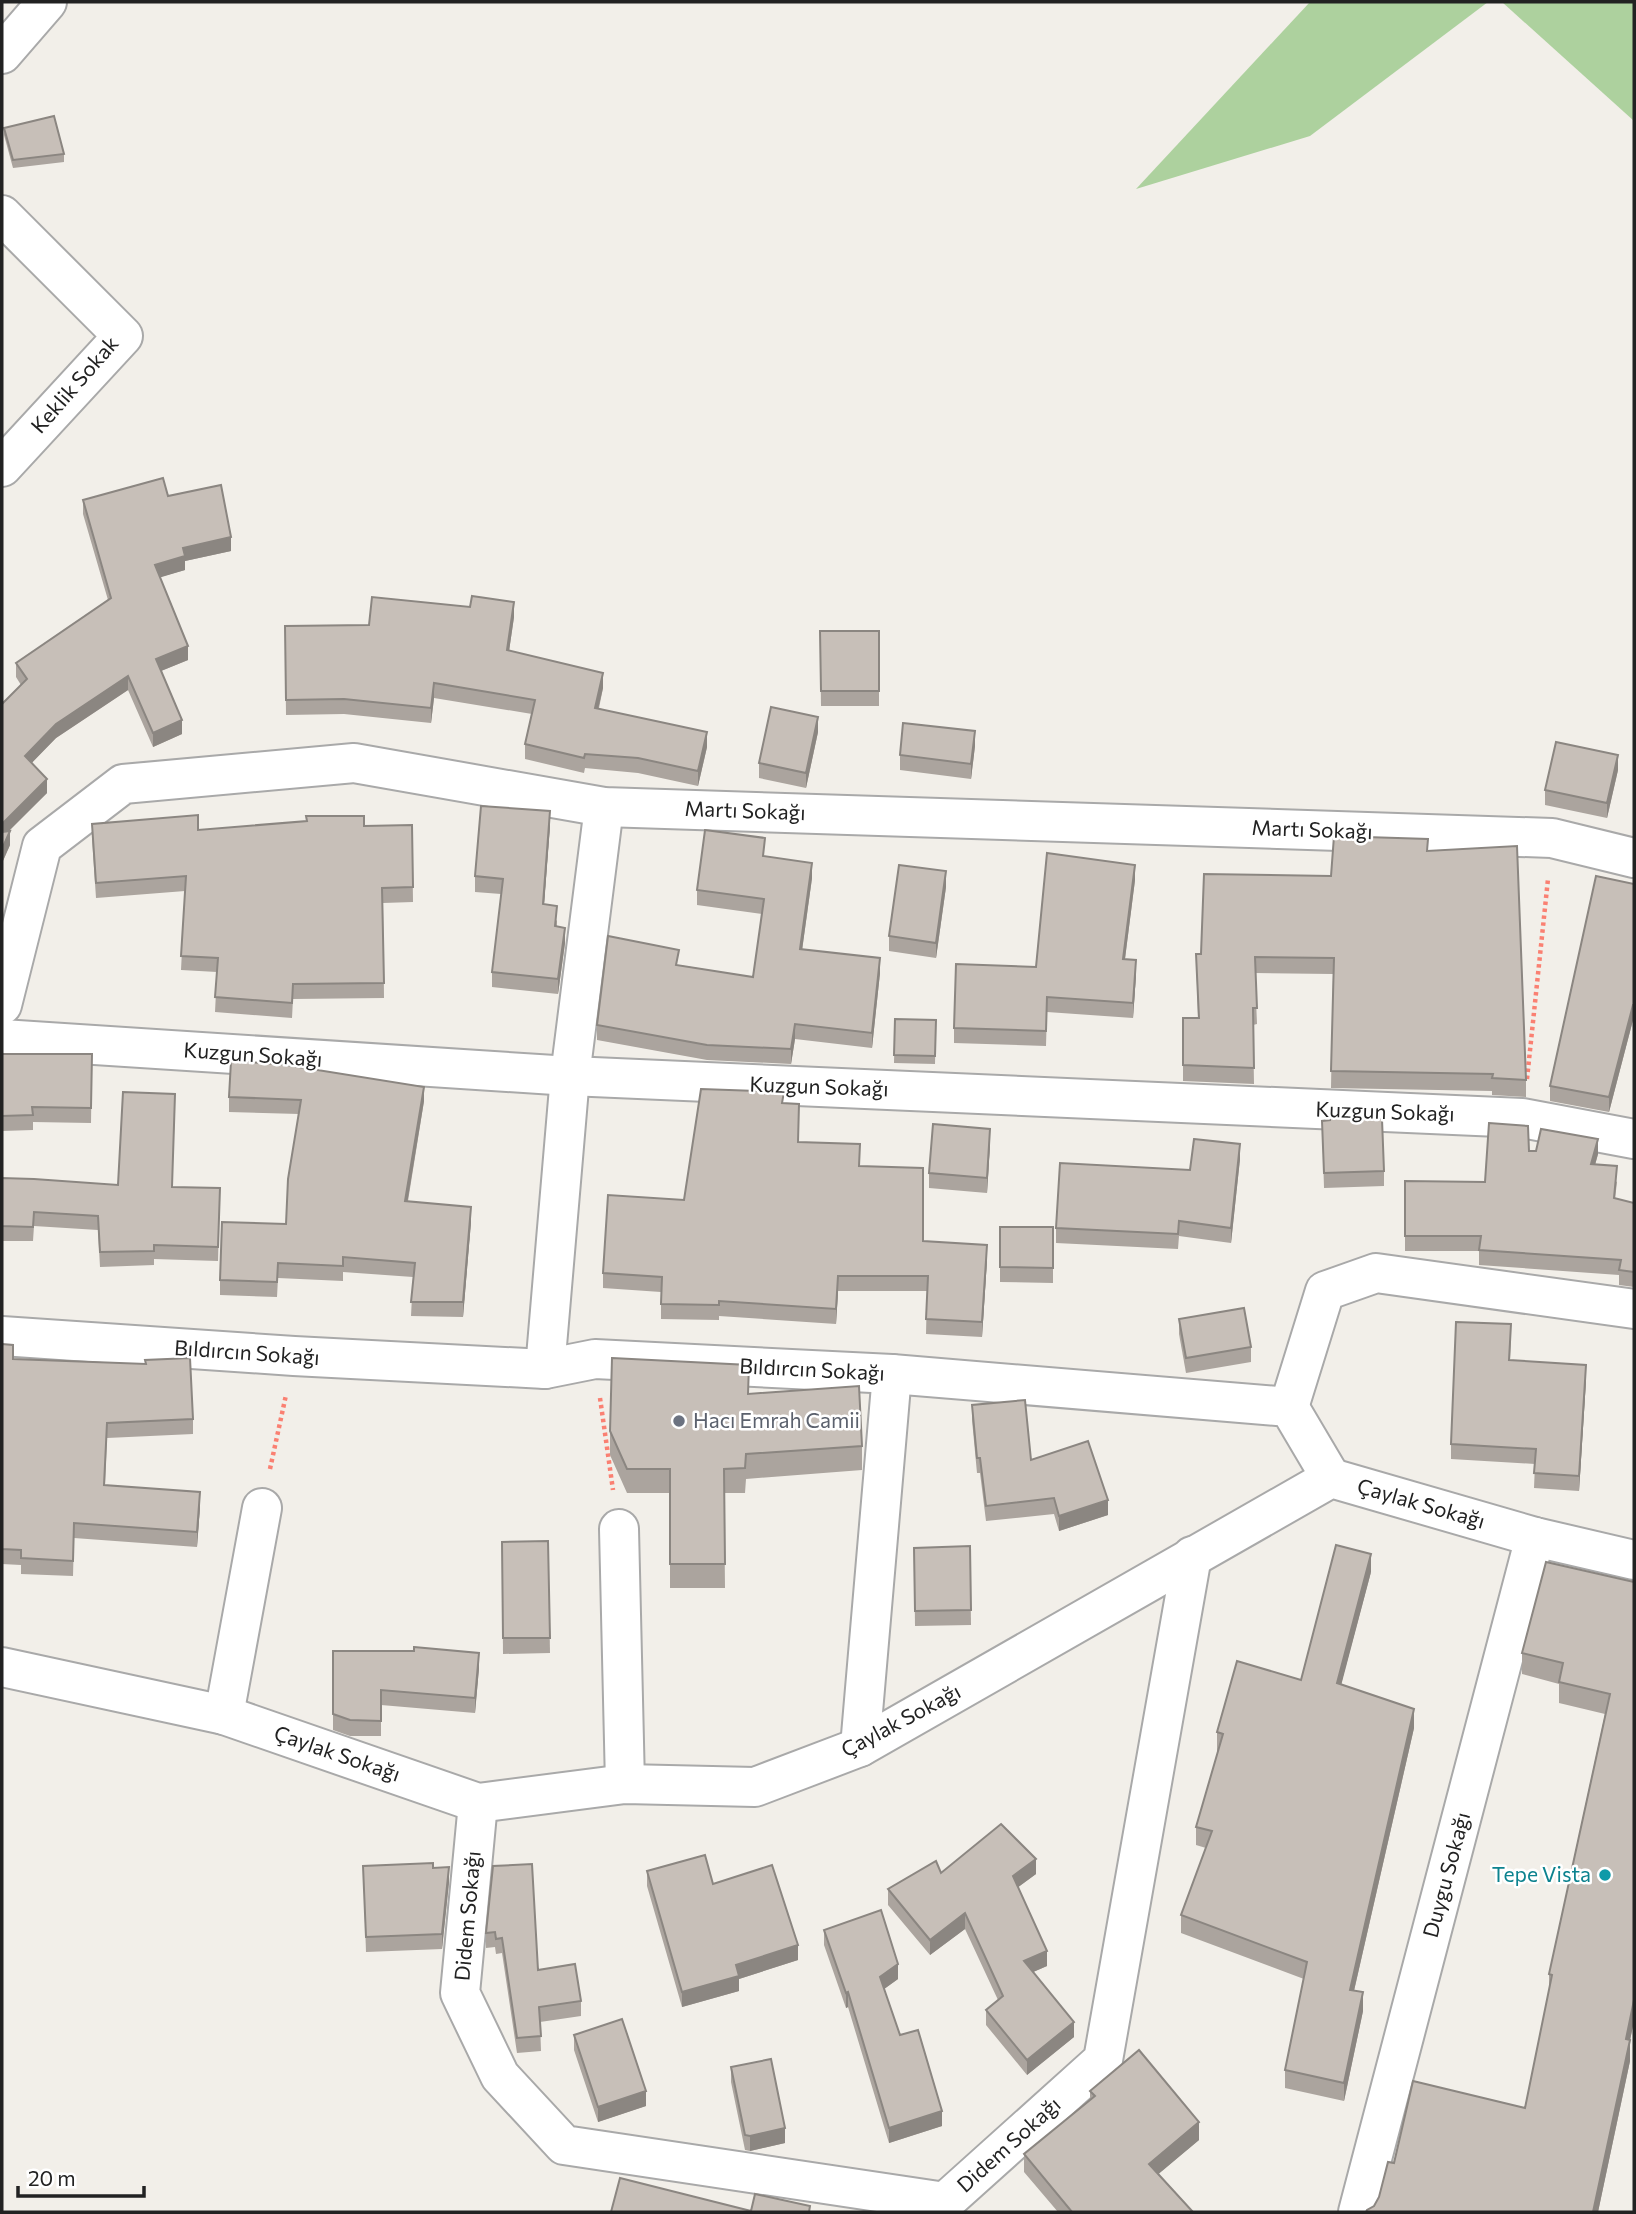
<svg xmlns="http://www.w3.org/2000/svg" width="1636" height="2214" viewBox="0 0 1636 2214" font-family="Commissioner,sans-serif">
<rect width="100%" height="100%" fill="#f2efe9"/>
<!-- forest -->
<g fill="#add19e">
<path d="M1310,2h178l-178,134 -174,53z"/>
<path d="M1502,2h132v119z"/>
</g>
<g fill="none" stroke-linecap="round" stroke-linejoin="round">
<defs>
<g id="minor">
<path d="M2,54l45,-52"/>
<path d="M2,215l121,121 -121,131"/>
<path d="M2,1005l40,-159 81,-62 231,-21 250,44 948,31 82,20"/>
<path d="M2,1039l568,37 952,42 112,21"/>
<path d="M2,1336l292,20 251,13 50,-10 297,15 397,33 42,71"/>
<path d="M545,1369l25,-293 34,-269"/>
<path d="M1289,1407l36,-116 51,-18 258,36"/>
<path d="M619,1529l6,255"/>
<path d="M2,1667l222,48 254,88 147,-19 130,3 105,-40 471,-269 204,59 99,23"/>
<path d="M224,1715l38,-207"/>
<path d="M860,1747l32,-373"/>
<path d="M478,1803l-18,190 40,83 64,69 381,57 158,-142 89,-504"/>
<path d="M1358,2212l177,-675"/>
</g>
</defs>
<!-- minor casing -->
<use href="#minor" stroke="#a9a9a9" stroke-width="42"/>
<!-- path -->
<g stroke="#fa8072" stroke-width="4.5" stroke-dasharray="3.5 3.5" stroke-linecap="butt">
<path d="M1527,1079l21,-200"/>
<path d="M600,1398l13,92"/>
<path d="M270,1469l16,-74"/>
</g>
<!-- minor -->
<use href="#minor" stroke="#fff" stroke-width="38"/>
</g>
<!-- wall -->
<g fill="#aba49e">
<path d="M4,128l60,26v8l-51,6 -9,-33z"/>
<path d="M168,496l63,55 -46,10v9l-25,7 28,83 -27,11 21,63 -29,13 -25,-57 -72,48 -25,25 16,30 -39,38 2,14 -8,18 19,-178 -5,-8v-14l92,-63 -25,-86v-14z"/>
<path d="M514,617l-5,34 94,37 -4,20 108,39 -9,39 -60,-13 -53,-5 -1,5 -59,-14v-15l7,-30 -98,-16 -3,25 -87,-9 -58,1 -1,-89 84,-1z"/>
<path d="M820,631h59v75h-58z"/>
<path d="M818,732l-12,56 -47,-10v-15z"/>
<path d="M975,746l-4,33 -71,-9v-15z"/>
<path d="M1618,770l-11,48 -62,-13v-15z"/>
<path d="M92,824l106,6 214,-5 1,77 -30,1 1,95 -91,1 -1,19 -77,-6 2,-40 -36,-2 4,-79 -89,7 -4,-60z"/>
<path d="M550,826l-6,78 13,17v5l8,17 -7,51 -66,-7v-15l9,-78 -26,-2v-16z"/>
<path d="M1428,851l98,229v17l-34,-2v-4l-161,-3 2,-114 -78,-1 2,51 -4,1 1,59 -71,-3v-63h15l-2,-64h5l130,-78z"/>
<path d="M765,856l47,22 -10,72 78,23 -8,75 -77,-9 -4,25 -84,-4 -110,-20v-15l82,-60 74,12 9,-63 -65,-9v-15z"/>
<path d="M1135,880l-10,79 11,16 -3,43 -86,-6 -1,34 -92,-3v-15l82,-61z"/>
<path d="M1634,884v136h-1l-24,92 -59,-11v-15z"/>
<path d="M946,887l-10,71 -47,-7v-15z"/>
<path d="M895,1019l41,1 -1,44 -41,-1z"/>
<path d="M2,1054h90l-1,69 -58,-1v8l-31,1z"/>
<path d="M229,1097l195,4 -16,100 63,21 -8,95 -52,-1 2,-39 -70,-5v9l-65,-3 -1,19 -57,-2v-15l66,-56 13,-110 -70,-2z"/>
<path d="M784,1103l14,39 62,24 63,75 64,19 -5,77 -56,-3 1,-43h-89l-2,33 -117,-8v4l-58,-1v-27l-58,-4v-15l81,-73z"/>
<path d="M175,1109l-3,78 48,1 -2,73 -64,-2v6l-54,2 -2,-37 -64,-4 -1,15h-31v-63l116,7z"/>
<path d="M1322,1121l62,50v15l-60,2z"/>
<path d="M990,1144l-3,49 -58,-5v-15z"/>
<path d="M1529,1151l69,3 -3,11 22,17 -2,17 19,4v84l-15,-2v-10l-140,-10v-14h-74v-70l80,1z"/>
<path d="M1240,1159l-9,84 -52,-7 -1,13 -122,-6v-15z"/>
<path d="M1000,1227h53v56l-53,-1z"/>
<path d="M1179,1319l72,28v15l-65,11 -7,-39z"/>
<path d="M1511,1339l-1,21 76,20 -7,111 -45,-3 1,-24 -84,-5v-15z"/>
<path d="M2,1344l11,15 180,60v15l-86,4 -2,47 95,22 -3,40 -123,-9 -1,38 -52,-2v-9l-19,-1z"/>
<path d="M749,1394l113,52v24l-116,9 -1,14h-21l1,95h-55v-95h-43l-17,-38v-24z"/>
<path d="M972,1405l59,55 77,55 -49,16 -5,-17 -68,7 -6,-48h-3l-5,-53z"/>
<path d="M548,1541l2,112 -47,1 -1,-112z"/>
<path d="M970,1546l1,79 -56,1 -1,-78z"/>
<path d="M1371,1572l-30,112 73,44 -60,263 9,20 -19,90 -59,-13v-18l19,-91 -123,-46v-18l25,-67 -10,-3v-18l22,-76h-1v-19l84,-52z"/>
<path d="M1634,1582v439l-4,19v21l-32,151h-232l8,-6 5,-9 15,-34 131,-55 24,-115v-19l56,-260 -46,-11v-19l-37,-10v-21z"/>
<path d="M333,1651l146,17 -4,45 -94,-8v31h-31l-17,-6z"/>
<path d="M363,1866l86,16 -7,67 -76,3z"/>
<path d="M493,1866l45,104 43,31v15l-41,6 1,29 -24,2 -15,-100 -6,1 -1,-7 -9,1v-15z"/>
<path d="M647,1871l151,89 -59,19v12l-57,16 -35,-121z"/>
<path d="M941,1873l95,1 -18,13 29,79 -14,6 41,65 -47,38 -41,-50v-15l12,-10 -33,-71 -35,26 -42,-50v-16z"/>
<path d="M824,1930l74,49 -14,10 16,46 42,91 -53,17 -41,-136 -2,1 -22,-63z"/>
<path d="M574,2035l72,71 -48,16 -24,-72z"/>
<path d="M731,2067l54,76 -35,8 -5,-1 -14,-68z"/>
<path d="M1090,2091l109,49 -41,34 35,38h-135l-34,-40v-18l66,-54z"/>
</g>
<!-- shaded-wall -->
<g fill="#8b8681">
<path d="M231,537v14l-46,10v9l-30,9v-14l28,-17z"/>
<path d="M514,602v15l-7,48v-15z"/>
<path d="M188,646v14l-32,13v-14z"/>
<path d="M603,673v15l-8,34v-14z"/>
<path d="M128,676v14l-72,48 -31,32v-14l31,-32z"/>
<path d="M434,683v15l-3,25v-15z"/>
<path d="M818,717v15l-12,56v-15z"/>
<path d="M182,720v14l-29,13v-14z"/>
<path d="M975,731v15l-4,33v-15z"/>
<path d="M707,732v15l-9,39v-15z"/>
<path d="M1618,755v15l-11,48v-15z"/>
<path d="M47,779v14l-45,45v-14z"/>
<path d="M550,811v15l-7,93v-15z"/>
<path d="M10,831v14l-8,18v-14z"/>
<path d="M812,863v15l-12,87v-16z"/>
<path d="M1135,865v15l-12,94v-15z"/>
<path d="M946,871v16l-10,71v-15z"/>
<path d="M565,928v15l-7,51v-15z"/>
<path d="M880,958v15l-8,75v-15z"/>
<path d="M1136,960v15l-3,43v-15z"/>
<path d="M1633,1005v15l-24,92v-15z"/>
<path d="M795,1024v15l-4,25v-15z"/>
<path d="M424,1087v14l-19,115v-15z"/>
<path d="M990,1129v15l-3,49v-15z"/>
<path d="M1598,1139v15l-7,25v-15z"/>
<path d="M1240,1144v15l-9,84v-15z"/>
<path d="M471,1207v15l-8,95v-15z"/>
<path d="M987,1245v15l-5,77v-15z"/>
<path d="M838,1276v15l-2,33v-15z"/>
<path d="M1586,1365v15l-7,111v-15z"/>
<path d="M200,1492v15l-3,40v-15z"/>
<path d="M1108,1500v15l-49,16v-15z"/>
<path d="M1371,1554v18l-34,129v-18z"/>
<path d="M479,1653v15l-4,45v-15z"/>
<path d="M1414,1709v19l-64,280v-18z"/>
<path d="M1036,1859v15l-23,17v-15z"/>
<path d="M449,1867v15l-7,67v-15z"/>
<path d="M965,1913v16l-35,26v-15z"/>
<path d="M798,1945v15l-59,19v12l-57,16v-15l54,-27z"/>
<path d="M1047,1951v15l-23,10v-15z"/>
<path d="M898,1964v15l-18,13v-15z"/>
<path d="M848,1992v15l-2,1v-15z"/>
<path d="M1363,1992v19l-19,90v-18z"/>
<path d="M1634,2000v21l-8,39v-21z"/>
<path d="M1074,2022v15l-47,38v-15z"/>
<path d="M1630,2040v21l-32,151h-5z"/>
<path d="M646,2091v15l-48,16v-15z"/>
<path d="M942,2111v15l-53,17v-15z"/>
<path d="M1199,2122v18l-50,42v-18z"/>
<path d="M785,2128v15l-35,8v-15z"/>
</g>
<!-- building -->
<g fill="#c7bfb8" stroke="#8b8681" stroke-width="2">
<path d="M54,116l10,38 -51,6 -9,-32z"/>
<path d="M163,478l5,18 53,-11 10,52 -48,11 2,8 -30,9 33,81 -32,13 26,61 -29,13 -25,-57 -72,48 -31,32 22,23 -45,45v-120l25,-25 -11,-16 95,-65 -28,-98z"/>
<path d="M472,596l42,6 -7,48 96,23 -8,35 112,24 -9,39 -60,-13 -53,-4 -1,4 -59,-14 10,-44 -101,-17 -3,25 -87,-9 -58,1 -1,-74 84,-1 3,-28 98,10z"/>
<path d="M820,631h59v60h-58z"/>
<path d="M771,707l47,10 -12,56 -47,-10z"/>
<path d="M903,723l72,8 -4,33 -71,-9z"/>
<path d="M1556,742l62,13 -11,48 -62,-13z"/>
<path d="M481,806l69,5 -7,93 14,2 -2,20 10,2 -7,51 -66,-7 11,-93 -28,-3z"/>
<path d="M198,815v15l109,-9 -1,-5h58v10l48,-1 1,62 -31,1 2,95 -91,1 -1,19 -77,-6 3,-39 -37,-2 5,-80 -90,7 -4,-59z"/>
<path d="M705,830l60,8 -2,18 49,7 -12,86 80,9 -8,75 -77,-9 -4,25 -84,-4 -110,-20 11,-89 71,14 -3,15 77,12 11,-78 -67,-9z"/>
<path d="M10,831l-8,18v-17z"/>
<path d="M1334,836l94,3 -1,12 90,-5 9,234 -34,-2 1,-4 -162,-3 3,-113 -79,-1 2,51h-4l1,60 -71,-3v-47h16l-3,-64h5l3,-80 127,2z"/>
<path d="M1047,853l88,12 -12,94 13,1 -3,43 -86,-6 -1,34 -92,-3 2,-64 80,3z"/>
<path d="M899,865l47,6 -10,72 -47,-7z"/>
<path d="M1596,876l38,8v121h-1l-24,92 -59,-11z"/>
<path d="M895,1019l41,1 -1,36 -41,-1z"/>
<path d="M2,1054h90l-1,54 -59,-1 1,8 -31,1z"/>
<path d="M231,1061l49,3 144,23 -19,114 66,6 -8,95h-52l4,-39 -72,-6v9l-65,-3 -1,19 -57,-2 2,-58 64,2 2,-45 13,-79 -72,-3z"/>
<path d="M701,1089l83,3 -2,11 17,1 -1,38 62,2 -1,22 64,2v73l64,4 -5,77 -56,-3 2,-43h-90l-2,33 -117,-8v4l-58,-1 1,-27 -59,-4 5,-78 76,5z"/>
<path d="M123,1092l52,2 -3,93 48,1 -2,59 -64,-2v6l-54,1 -2,-36 -64,-4 -1,15 -31,-1v-48l32,1 84,6z"/>
<path d="M1330,1116l52,3 2,52 -60,2 -2,-52 8,-1z"/>
<path d="M1489,1123l39,3 1,25h7l5,-22 57,10 -7,25 26,2 -3,32 20,5v69l-15,-2 2,-10 -142,-10 2,-14h-76v-55l80,1z"/>
<path d="M933,1124l57,5 -3,49 -58,-5z"/>
<path d="M1194,1139l46,5 -9,84 -52,-7 -1,13 -122,-6 4,-65 130,7z"/>
<path d="M1000,1227h53v41l-53,-1z"/>
<path d="M1244,1308l7,39 -65,11 -7,-39z"/>
<path d="M1456,1322l55,2 -2,36 77,5 -7,111 -45,-3 2,-24 -85,-5z"/>
<path d="M2,1344l11,1v14l133,5 -1,-4 45,-2 3,61 -86,4 -3,62 96,7 -3,40 -123,-9 -1,38 -52,-3v-8l-19,-1z"/>
<path d="M612,1358l137,7 -1,29 111,-8 3,60 -116,8 -1,14 -21,1 1,95h-55v-95h-43l-17,-38z"/>
<path d="M1025,1400l6,60 57,-19 20,59 -49,16 -5,-18 -68,8 -6,-48h-3l-5,-53z"/>
<path d="M548,1541l2,97h-47l-1,-96z"/>
<path d="M1336,1545l35,9 -34,129 77,26 -64,281 13,2 -19,91 -59,-13 22,-108 -126,-47 31,-84 -16,-4 27,-93 -6,-2 20,-71 64,19z"/>
<path d="M970,1546l1,64 -56,1 -1,-63z"/>
<path d="M1546,1562l88,20v418l-8,39 4,1 -37,172h-227l1,-2 7,-4 5,-9 9,-35 6,1 19,-82 112,27 27,-133 -3,-1 61,-280 -51,-12 4,-19 -41,-10z"/>
<path d="M414,1647l65,6 -4,45 -94,-8v31l-31,-1 -17,-6v-63h81z"/>
<path d="M1001,1824l35,35 -23,17 34,75 -23,10 50,61 -47,38 -41,-50 17,-14 -38,-83 -35,27 -42,-51 48,-28 5,12z"/>
<path d="M705,1855l8,29 59,-19 26,80 -62,20 3,11 -57,16 -35,-121z"/>
<path d="M433,1863v5l16,-1 -7,67 -76,3 -3,-71z"/>
<path d="M532,1864l6,106 37,-6 6,37 -42,6 2,29 -24,2 -15,-100 -6,1 -1,-7 -9,1 7,-67z"/>
<path d="M881,1910l17,54 -18,13 20,58 18,-5 24,81 -53,17 -41,-136 -2,1 -22,-63z"/>
<path d="M622,2019l24,72 -48,16 -24,-72z"/>
<path d="M1139,2050l60,72 -50,42 44,48h-121l-48,-58 71,-58 -5,-5z"/>
<path d="M771,2059l14,69 -35,8 -5,-1 -14,-68z"/>
<path d="M620,2178l131,33 4,-17 55,12 -1,6h-198z"/>
</g>
<!-- markers -->
<circle fill="#6b7280" stroke="#fff" stroke-width="2.5" cx="679" cy="1421" r="7"/>
<circle fill="#0f9aa8" stroke="#fff" stroke-width="2.5" cx="1605" cy="1875" r="7"/>
<g text-anchor="middle" stroke-width="5" stroke-linejoin="round" paint-order="stroke">
<!-- street labels -->
<g font-size="21" fill="#222" stroke="#fff">
<text transform="translate(75 385) rotate(-49)" y="7">Keklik Sokak</text>
<text transform="translate(745 811) rotate(2)" y="7">Martı Sokağı</text>
<text transform="translate(1312 830) rotate(2)" y="7">Martı Sokağı</text>
<text transform="translate(253 1055) rotate(4)" y="7">Kuzgun Sokağı</text>
<text transform="translate(819 1087) rotate(2)" y="7">Kuzgun Sokağı</text>
<text transform="translate(1385 1112) rotate(2)" y="7">Kuzgun Sokağı</text>
<text transform="translate(247 1353) rotate(4)" y="7">Bıldırcın Sokağı</text>
<text transform="translate(812 1370) rotate(3)" y="7">Bıldırcın Sokağı</text>
<text transform="translate(1421 1504) rotate(16)" y="7">Çaylak Sokağı</text>
<text transform="translate(901 1721) rotate(-28)" y="7">Çaylak Sokağı</text>
<text transform="translate(337 1754) rotate(19)" y="7">Çaylak Sokağı</text>
<text transform="translate(1447 1875) rotate(-75)" y="7">Duygu Sokağı</text>
<text transform="translate(468 1916) rotate(-85)" y="7">Didem Sokağı</text>
<text transform="translate(1009 2145) rotate(-42)" y="7">Didem Sokağı</text>
</g>
<!-- worship labels -->
<g font-size="21" fill="#5b616d" stroke="#fff" text-anchor="start">
<text x="693" y="1428">Hacı Emrah Camii</text>
</g>
<!-- culture labels -->
<g font-size="21" fill="#0d838f" stroke="#fff" text-anchor="end">
<text x="1591" y="1882">Tepe Vista</text>
</g>
</g>
<!-- border -->
<rect width="1636" height="2214" fill="none" stroke="#222222" stroke-width="7"/>
<!-- scale -->
<path d="M18 2186v10h126v-10" fill="none" stroke="#222222" stroke-width="3.5"/>
<text x="28" y="2186" font-size="21" fill="#222222" stroke="#ffffff" stroke-width="5" paint-order="stroke">20 m</text>
</svg>
